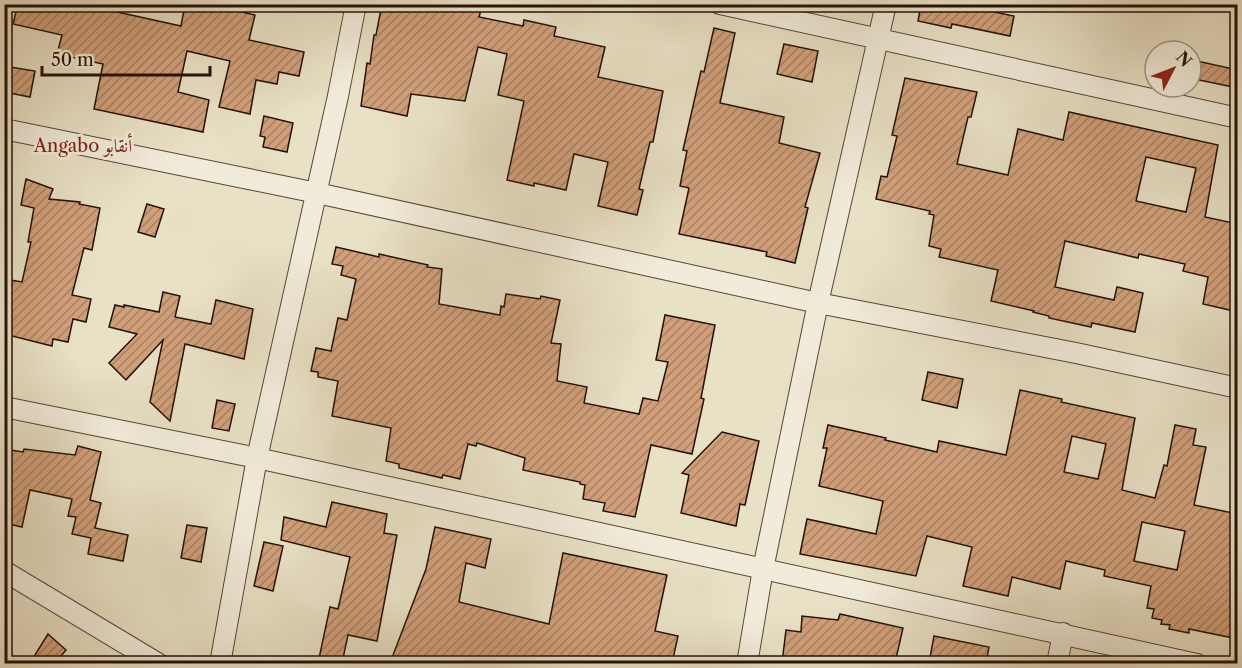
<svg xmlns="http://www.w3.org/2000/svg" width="1242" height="668" viewBox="0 0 1242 668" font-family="'Libre Caslon Text',Amiri,serif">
<defs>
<pattern id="building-hatch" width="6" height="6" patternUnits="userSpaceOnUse" patternTransform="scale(1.5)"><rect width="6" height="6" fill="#d1a07b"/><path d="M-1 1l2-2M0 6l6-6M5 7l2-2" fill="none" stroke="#a98163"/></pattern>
</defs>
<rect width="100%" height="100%" fill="#e9e1c6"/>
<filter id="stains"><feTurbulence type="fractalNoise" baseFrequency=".00333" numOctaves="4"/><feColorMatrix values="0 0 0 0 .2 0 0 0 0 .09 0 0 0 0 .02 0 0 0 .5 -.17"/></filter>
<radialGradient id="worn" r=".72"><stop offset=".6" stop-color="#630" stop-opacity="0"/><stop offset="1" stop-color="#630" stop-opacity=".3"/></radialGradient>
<!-- building -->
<g fill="url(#building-hatch)" stroke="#251109" stroke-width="1.5" fill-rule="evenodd">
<path d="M18,4h63l100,22 4,-22h22l48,11 -6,25 55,12 -5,24 -20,-4 -2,12 -21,-4 -6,34 -31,-7 11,-46 -43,-10 -9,41 31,8 -6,32 -109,-23 9,-45 -46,-10 5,-19 -49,-11z"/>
<path d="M382,4h77l22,6 -2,7 44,9 1,-6 32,7 -2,9 51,11 -7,30 65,14 -10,51h-3l-11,47 4,1 -6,25 -39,-9 10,-44 -34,-8 -8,36 -32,-7v3l-27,-6 17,-79 -26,-6 9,-41 -29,-7 -13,54 -54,-7 -4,22 -46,-10 6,-43 3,1 4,-29h2z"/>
<path d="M921,4h74l-1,8 20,4 -4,20 -58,-12 -1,4 -33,-7z"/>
<path d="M714,28l21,5 -15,70 64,14 -5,26 41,10 -15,54 3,1 -13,55 -29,-7 1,-4 -88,-18 10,-46 -9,-2 7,-35 -4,-1 18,-79 3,1z"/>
<path d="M784,44l34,7 -6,31 -35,-8z"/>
<path d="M1197,61l41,9v18l-44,-9z"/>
<path d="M4,66l31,5 -5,26 -26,-5z"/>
<path d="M905,78l72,14 -6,25h-3l-11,47 51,11 10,-46 45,11 6,-28 149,33 -13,72 33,7v72l-4,15 -31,-7 5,-27 -25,-6 2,-7 -46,-10 -1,4 -73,-17 -10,46 59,13 3,-13 26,6 -8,39 -43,-9 -1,4 -42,-9v-2l-16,-4 1,-1 -43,-10 7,-31 -59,-13 2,-8 -12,-3 5,-31 -5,-1 1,-3 -54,-12 5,-23 6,1 10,-41 -5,-1zM1146,157l50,11 -10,44 -50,-11z"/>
<path d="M264,116l29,7 -6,29 -24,-5 2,-10 -5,-1z"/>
<path d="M26,179l27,10 -4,10 31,3 -1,2 21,4 -8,42 -8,-2 -12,47 19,4 -5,23 -13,-3 -5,23 -15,-3 -1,7 -48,-12v-55l18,3 9,-40h-3l6,-34 -13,-3z"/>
<path d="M147,204l17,5 -9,28 -17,-5z"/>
<path d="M336,247l43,10v-3l49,11 -1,2 15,2 -3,35 61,11 1,-9 3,1 2,-13 34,5 1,-3 19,4 -9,43 10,1 -4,37 30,6 -3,16 55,11 4,-16 15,3 10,-39 -12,-2 9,-45 50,10 -14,73 3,1 -12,55 -41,-9 -16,72 -32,-6 2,-8 -22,-4 2,-14 -5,-1v-2l-57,-12 2,-12 -48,-15 -1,3 -8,-2 -8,35 -17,-4 -1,3 -43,-10v-4l-13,-3 5,-33 -59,-12 6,-35 -20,-4v-5l-7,-1 5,-23 15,3 7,-33 9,2 9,-41 -15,-4 2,-9 -11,-2z"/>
<path d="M163,292l17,4 -5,21 36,7 5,-24 37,9 -9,50 -59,-15 -15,77 -20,-19 13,-62 -37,40 -17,-17 28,-29 -28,-7 6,-22 9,2v-2l35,7z"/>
<path d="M928,372l35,7 -6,29 -35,-8z"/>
<path d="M1020,390l42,9 -1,3 74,16 -13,72 33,8 9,-33 3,1 8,-41 21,4 -3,16 13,2 -12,58 44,9v125l-49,-10v4l-20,-4 1,-4 -9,-1 1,-4 -10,-2 2,-9 -7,-1 4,-22 -47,-10 1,-6 -39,-9 -6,28 -48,-12 -4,19 -45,-10 9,-39 -45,-11 -11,40 -116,-22 7,-35 69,15 7,-33 -64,-15 8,-38h-4l5,-23 58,13 -1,2 52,12 2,-11 67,14zM1072,436l34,8 -8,35 -34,-7zM1142,522l43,9 -8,39 -43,-9z"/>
<path d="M217,400l18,4 -6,27 -17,-3z"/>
<path d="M722,432l37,9 -14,64 -5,-1 -4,22 -55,-13 8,-38 -7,-2z"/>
<path d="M78,446l23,6 -11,48 11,3 -6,25 33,7 -5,26 -35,-7 3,-16 -19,-4 4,-17 -8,-1 4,-17 -42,-9 -8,37 -18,-4v-74l19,3 1,-3 51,6z"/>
<path d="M332,502l55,12 -3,19 13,2 -20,106 -29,-6 -6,28h-24l12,-56 8,2 12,-52 -69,-17 3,-23 42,10z"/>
<path d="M187,525l20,3 -6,34 -20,-4z"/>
<path d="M435,527l56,12 -6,29 -19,-5 -7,39 90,22 14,-71 104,22 -12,56 23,5 -6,27h-282l36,-94z"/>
<path d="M264,542l19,4 -10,45 -19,-5z"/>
<path d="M840,614l63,14 -8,35h-113l4,-33 15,2 1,-16 36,4z"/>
<path d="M48,634l18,16 -11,13h-25z"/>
<path d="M934,636l55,11 -3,16h-57z"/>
</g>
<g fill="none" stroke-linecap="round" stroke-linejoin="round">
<defs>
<g id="minor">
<path d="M720,4l518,114"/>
<path d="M4,129l313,64 501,110 258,50 162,35"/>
<path d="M4,407l253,51 940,206"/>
<path d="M4,571l155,93"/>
<path d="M220,664l37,-206 81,-362 18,-92"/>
<path d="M747,664l16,-95 55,-266 68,-299"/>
<path d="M1057,664l6,-31"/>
</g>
</defs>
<!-- minor casing -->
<use href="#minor" stroke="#564538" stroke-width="22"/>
<!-- minor -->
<use href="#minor" stroke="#f1ecda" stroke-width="20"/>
</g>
<g text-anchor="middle" stroke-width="6" stroke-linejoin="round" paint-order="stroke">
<!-- neighbourhood labels -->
<g font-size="18" fill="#7a1f14" stroke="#f1ecda">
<text x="83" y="152">Angabo أنقابو</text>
</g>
</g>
<!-- margin -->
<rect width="1242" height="668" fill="none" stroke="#e9e1c6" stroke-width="24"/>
<rect x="6" y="6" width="1230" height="656" fill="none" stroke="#251109" stroke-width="3"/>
<rect x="12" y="12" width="1218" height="644" fill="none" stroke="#251109" stroke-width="1.5"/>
<!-- north arrow -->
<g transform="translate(1173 69) rotate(48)"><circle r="28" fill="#f1ecda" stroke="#9f9486" stroke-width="1.5"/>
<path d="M0-4.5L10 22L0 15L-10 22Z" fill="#8f2418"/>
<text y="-9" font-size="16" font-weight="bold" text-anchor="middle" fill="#251109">N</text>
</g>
<!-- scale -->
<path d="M42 66v9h168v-9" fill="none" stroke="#251109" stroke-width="3"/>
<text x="51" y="66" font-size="18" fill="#251109" stroke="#f1ecda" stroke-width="4.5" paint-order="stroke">50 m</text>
<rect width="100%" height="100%" filter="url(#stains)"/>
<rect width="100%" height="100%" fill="url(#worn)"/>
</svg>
